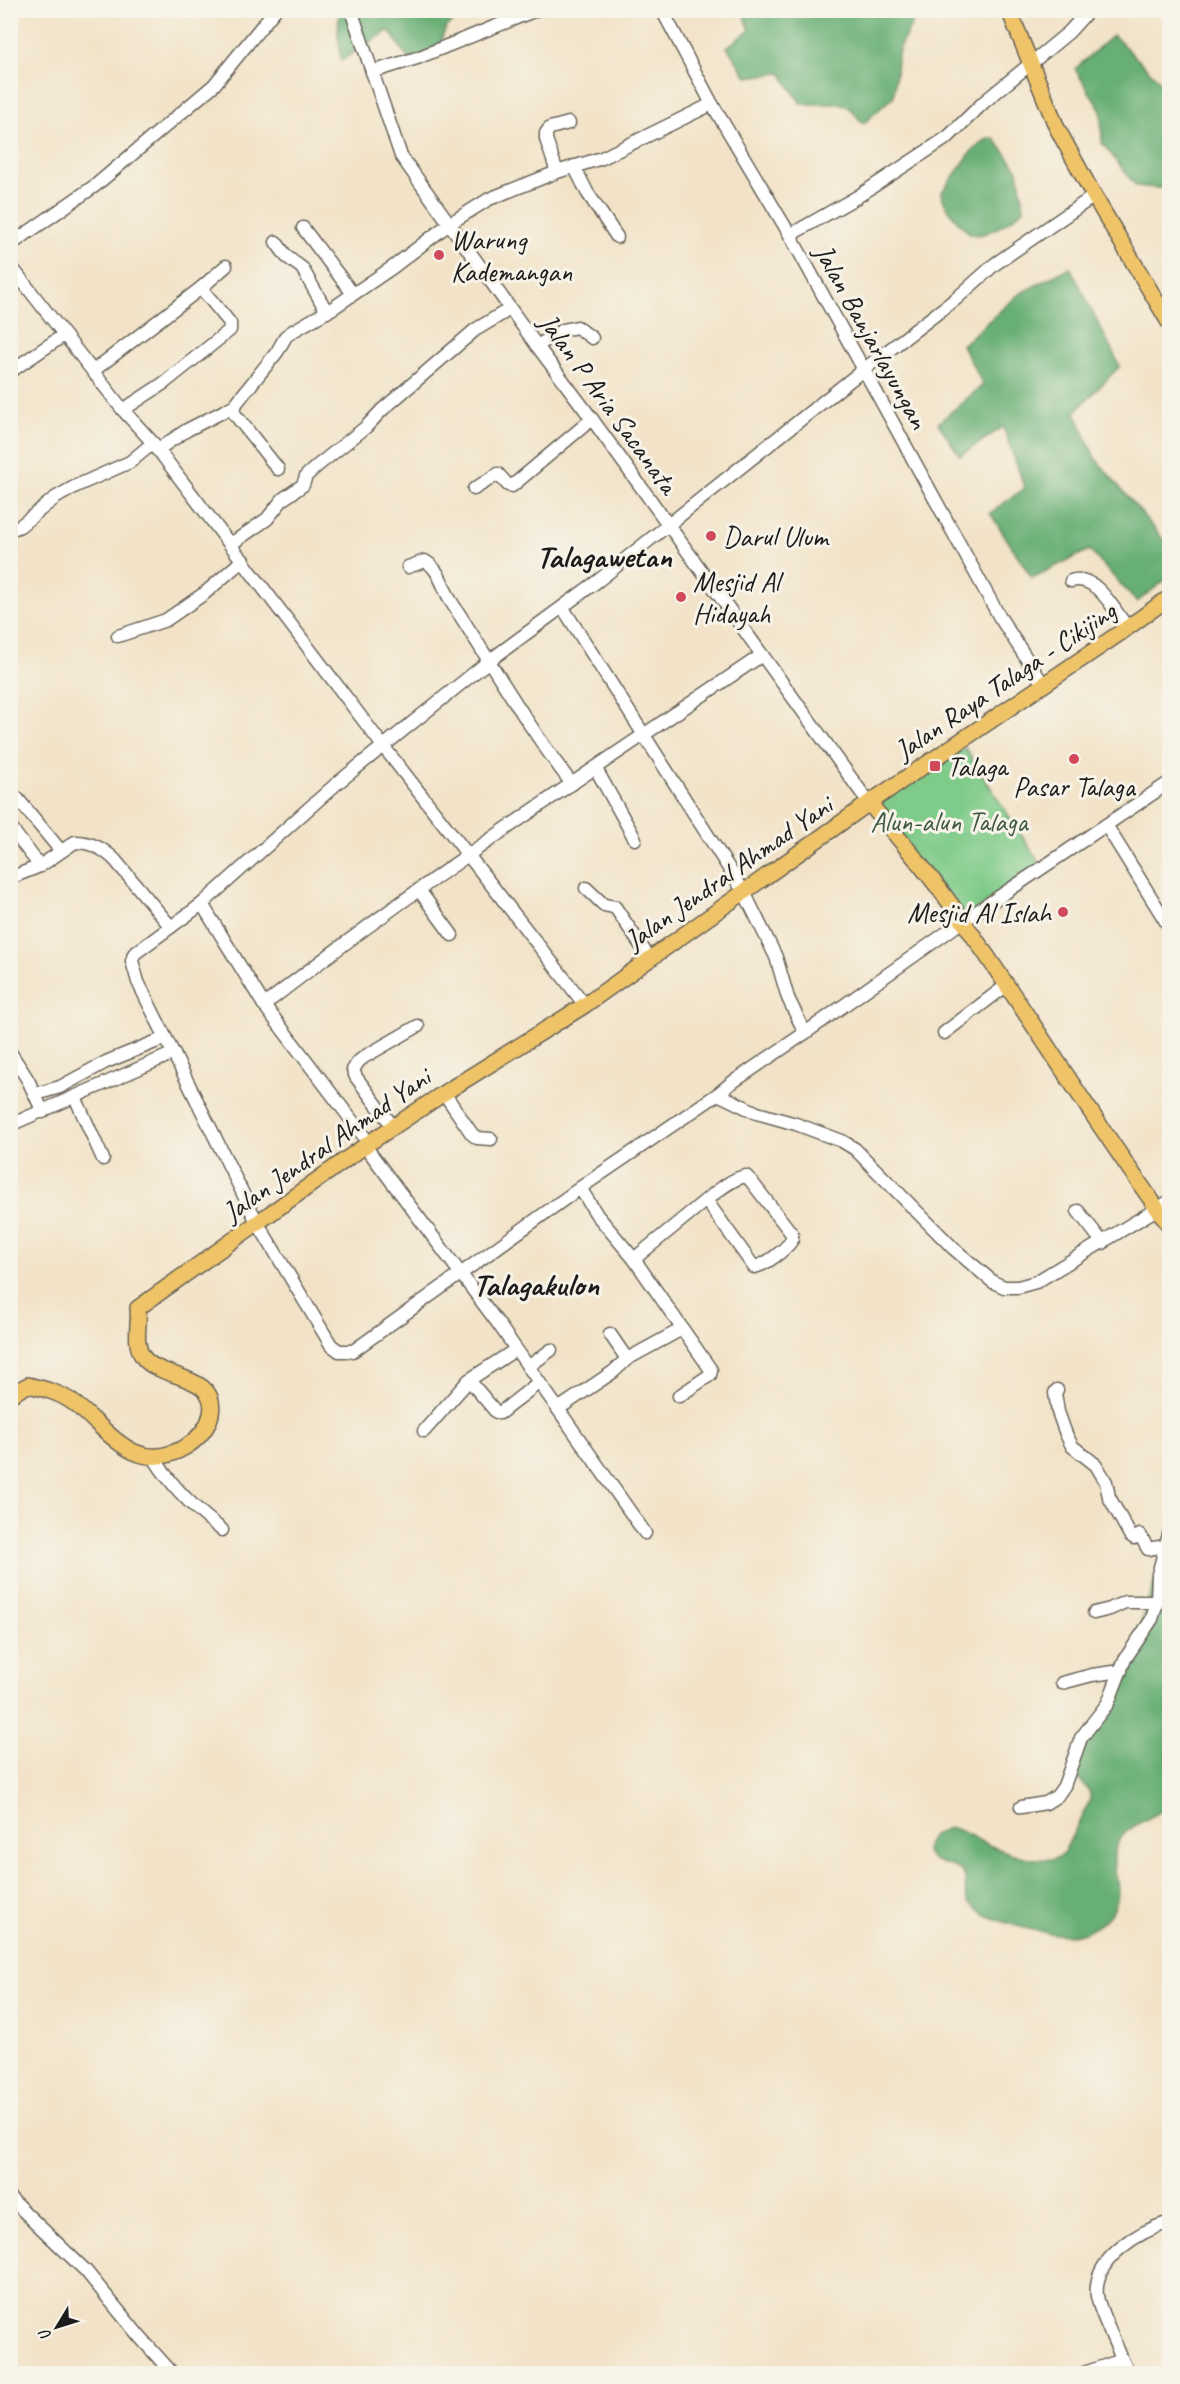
<svg xmlns="http://www.w3.org/2000/svg" width="1180" height="2384" viewBox="0 0 1180 2384" font-family="Caveat,sans-serif">
<rect width="100%" height="100%" fill="#f7f3e8"/>
<filter id="ink" filterUnits="userSpaceOnUse"><feTurbulence type="fractalNoise" baseFrequency=".0167" numOctaves="2"/><feDisplacementMap in="SourceGraphic" scale="12" xChannelSelector="R" yChannelSelector="G"/><feConvolveMatrix kernelMatrix="1 2 1 2 8 2 1 2 1" color-interpolation-filters="sRGB"/></filter>
<filter id="wash" filterUnits="userSpaceOnUse"><feTurbulence type="fractalNoise" baseFrequency=".008" numOctaves="4" result="noise"/><feDisplacementMap in="SourceGraphic" scale="24" xChannelSelector="R" yChannelSelector="G"/><feGaussianBlur stdDeviation="1.35" result="paint"/><feColorMatrix in="noise" values="0 0 0 0 0 0 0 0 0 0 0 0 0 0 0 0 0 1.4 0 .05"/><feComposite in="paint" operator="in"/></filter>
<g filter="url(#wash)">
<rect width="100%" height="100%" fill="#f2e3c8"/>
<!-- green -->
<path fill="#7fcb89" stroke="#4e7452" stroke-width="1.5" d="M965,748l75,116 -84,61 -84,-122z"/>
<!-- forest -->
<g fill="#67af75" stroke="#426648" stroke-width="1.5">
<path d="M339,11h130l-23,16 -7,19 -27,19 -23,-35 -48,31 -3,-27z"/>
<path d="M742,11h177l-19,35 -3,14 -3,36 -31,28 -13,-16 -8,-4h-41l-20,-31 -34,4 -20,-30 23,-17z"/>
<path d="M1113,35l56,55v99l-33,-3 -34,-43 -1,-32 -26,-42z"/>
<path d="M988,138h6l24,32 6,39c-10,9 -40,32 -54,24 -5,-3 -12,-11 -16,-16 -6,-7 -12,-16 -12,-25l30,-41z"/>
<path d="M1070,267l50,99 -45,46 20,46 74,88v31l-32,25 -48,-52 -57,28 -42,-65 35,-25 -22,-61 -43,29 -22,-33 45,-38 -21,-40 57,-51z"/>
<path d="M1169,1540l-1,266c-15,13 -37,17 -48,33 -13,21 -2,33 -2,53 0,22 -21,38 -41,42 -22,5 -99,-14 -110,-34 -4,-9 2,-24 -7,-30 -9,-6 -44,-8 -32,-29 4,-7 16,-12 23,-13 12,2 20,9 31,14 19,9 63,26 81,12l27,-54v-7l-21,-28 57,-86 10,-26 7,-37z"/>
</g>
</g>
<g filter="url(#ink)">
<g fill="none" stroke-linecap="round" stroke-linejoin="round">
<defs>
<g id="minor">
<path d="M351,10l50,146 136,190 55,73 277,384"/>
<path d="M662,10l50,94 78,131 209,381 44,68"/>
<path d="M372,72l45,-14 119,-48"/>
<path d="M574,166l13,26 30,45"/>
<path d="M557,172l-11,-33v-6l4,-5 19,-5"/>
<path d="M1094,196l-99,68 -38,34 -94,72 -264,210 -110,81 -154,124 -133,119 -68,50 -2,7 6,21 119,240 74,123 8,6h14l227,-163 138,-94 12,-10 75,-51 158,-112 207,-139"/>
<path d="M303,228l50,66"/>
<path d="M790,235l67,-38 91,-60 36,-35 85,-70 20,-22"/>
<path d="M276,242l11,15 15,11 25,44"/>
<path d="M10,245l86,-60 118,-100 61,-75"/>
<path d="M10,265l113,145 30,33 230,303 202,259"/>
<path d="M537,346l26,-16 14,-3 15,11"/>
<path d="M11,371l53,-36"/>
<path d="M93,371l108,-83"/>
<path d="M230,408l48,61"/>
<path d="M123,410l41,-27 66,-53v-7l-29,-35 25,-22"/>
<path d="M157,450l30,-20 47,-24 43,-54 9,-16 7,-5 40,-23 60,-41 56,-43 40,-25 68,-27 45,-14 110,-54"/>
<path d="M474,489l24,-15 10,11 4,1 80,-67"/>
<path d="M10,530l10,-4 35,-28 21,-12 54,-24 23,-19"/>
<path d="M231,544l36,-25 16,-20 20,-14 3,-9 11,-10 49,-39 16,-17 93,-80 35,-21"/>
<path d="M408,567l17,-6c15,8 18,28 27,42 40,61 76,124 120,181"/>
<path d="M1071,581c25,-8 43,29 56,46"/>
<path d="M563,608l181,284 32,65 12,41 17,35"/>
<path d="M118,636l48,-16 39,-27 38,-33"/>
<path d="M596,769l39,70"/>
<path d="M17,798l44,53"/>
<path d="M1106,825l64,103"/>
<path d="M10,827l30,39"/>
<path d="M10,878l30,-12 35,-24c15,0 29,7 40,18l56,67"/>
<path d="M586,888l18,17 11,2 35,52"/>
<path d="M419,890l33,45"/>
<path d="M202,904l62,101 105,138"/>
<path d="M264,1005c160,-125 330,-236 498,-350"/>
<path d="M944,1033l63,-48"/>
<path d="M10,1052l18,28 15,32"/>
<path d="M444,1093l28,41 5,4 14,1"/>
<path d="M36,1094l24,-7 46,-25 59,-24"/>
<path d="M718,1094l39,19 39,11 46,17 13,8 98,99 40,34 11,5h14l18,-5 134,-81"/>
<path d="M75,1097l28,62"/>
<path d="M10,1125l164,-72"/>
<path d="M394,1128l-38,-51 -3,-7 5,-8 6,-5 54,-31"/>
<path d="M365,1146l132,176 148,211"/>
<path d="M580,1188l17,27 37,44 72,-59c11,-8 26,-22 40,-24l5,5 41,53v6c-7,10 -26,25 -38,27l-48,-67"/>
<path d="M1078,1211l25,32"/>
<path d="M634,1259l77,111 -1,5 -31,21"/>
<path d="M610,1334l17,25"/>
<path d="M528,1367l23,-17"/>
<path d="M469,1380l27,32 4,1 38,-30"/>
<path d="M1057,1390l-2,3 3,19 8,22 6,12 24,19 10,17 3,15 21,38 4,3 6,-3 8,14 17,-3"/>
<path d="M558,1409l55,-37 14,-13 55,-30"/>
<path d="M424,1431l45,-51 46,-30"/>
<path d="M154,1458c19,30 40,50 68,72"/>
<path d="M1094,1613l16,-4 15,-7h32"/>
<path d="M1062,1683l30,-8 29,-4"/>
<path d="M1021,1807l25,-4 11,-7 7,-10 17,-48 27,-35 17,-44 27,-40 5,-17 1,-28 12,-43"/>
<path d="M10,2198l76,73 53,65 34,38"/>
<path d="M1122,2360l7,14"/>
<path d="M1081,2374l41,-14c-6,-18 -22,-46 -25,-64 -5,-38 43,-65 73,-74"/>
</g>
<g id="major">
<path d="M1009,10l48,118 37,68 76,128"/>
<path d="M869,803c33,39 67,79 96,121 70,100 133,204 205,302"/>
<path d="M10,1395l18,-10c17,4 33,8 47,19 36,28 61,73 112,42 12,-8 21,-18 24,-32 8,-41 -52,-34 -68,-57 -10,-14 -3,-33 -5,-49l231,-165 75,-50 141,-88 284,-202 251,-170 50,-36"/>
</g>
</defs>
<!-- minor casing -->
<use href="#minor" stroke="#676258" stroke-width="15"/>
<!-- major casing -->
<use href="#major" stroke="#676258" stroke-width="18"/>
<!-- minor -->
<use href="#minor" stroke="#fff" stroke-width="12"/>
<!-- major -->
<use href="#major" stroke="#efc469" stroke-width="15"/>
</g>
</g>
<!-- markers -->
<g fill="#d1495b" stroke="#f7f3e8" stroke-width="2">
<circle cx="439" cy="255" r="6"/>
<circle cx="711" cy="536" r="6"/>
<circle cx="681" cy="597" r="6"/>
<circle cx="1074" cy="759" r="6"/>
<rect x="929" y="760" width="12" height="12" rx="3"/>
<circle cx="1063" cy="912" r="6"/>
</g>
<g text-anchor="middle" stroke-width="6" stroke-linejoin="round" paint-order="stroke">
<!-- poi labels -->
<g font-size="28" fill="#1c1c1c" stroke="#f7f3e8" text-anchor="start">
<text x="451" y="249">Warung<tspan x="451" dy="32">Kademangan</tspan></text>
<text x="723" y="546">Darul Ulum</text>
<text x="693" y="591">Mesjid Al<tspan x="693" dy="32">Hidayah</tspan></text>
<text x="947" y="776">Talaga</text>
<text x="1074" y="796" text-anchor="middle">Pasar Talaga</text>
<text x="1051" y="922" text-anchor="end">Mesjid Al Islah</text>
</g>
<!-- street labels -->
<g font-size="28" fill="#1c1c1c" stroke="#f7f3e8">
<text transform="translate(872 336) rotate(61)" y="10">Jalan Banjarlayungan</text>
<text transform="translate(609 403) rotate(54)" y="10">Jalan P Aria Sacanata</text>
<text transform="translate(1005 680) rotate(-34)" y="10">Jalan Raya Talaga - Cikijing</text>
<text transform="translate(728 872) rotate(-35)" y="10">Jalan Jendral Ahmad Yani</text>
<text transform="translate(326 1144) rotate(-35)" y="10">Jalan Jendral Ahmad Yani</text>
</g>
<!-- park labels -->
<g font-size="28" fill="#3f5942" stroke="#f7f3e8">
<text x="949" y="831">Alun-alun Talaga</text>
</g>
<!-- quarter labels -->
<g font-size="32" font-weight="bold" fill="#1c1c1c" stroke="#f7f3e8">
<text x="604" y="567">Talagawetan</text>
<text x="536" y="1295">Talagakulon</text>
</g>
</g>
<!-- margin -->
<rect width="1180" height="2384" fill="none" stroke="#f7f3e8" stroke-width="36"/>
<!-- north arrow -->
<g transform="translate(57 2327) rotate(232)" stroke="#f7f3e8" stroke-width="4.5" paint-order="stroke">
<path d="M0-4.5L10 22L0 15L-10 22Z" fill="#1c1c1c"/>
<text y="-9" font-size="16" font-weight="bold" text-anchor="middle" fill="#1c1c1c">U</text>
</g>
</svg>
